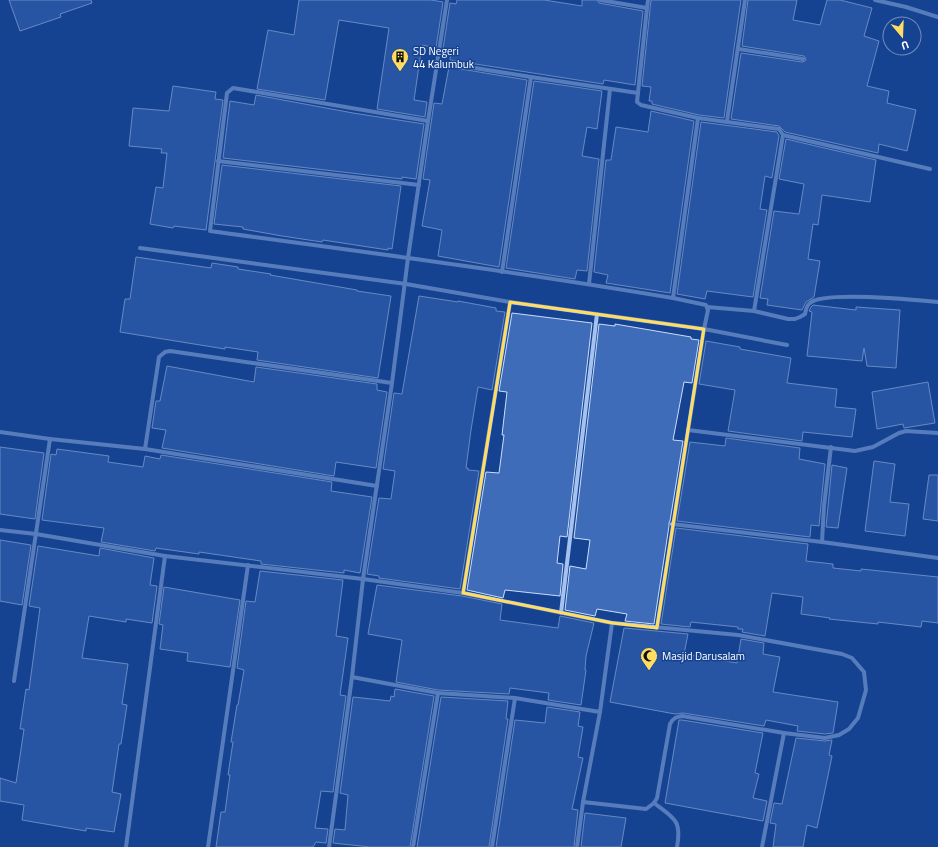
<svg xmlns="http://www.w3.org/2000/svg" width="938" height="847" viewBox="0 0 938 847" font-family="'Titillium Web',sans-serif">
<rect width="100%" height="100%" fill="#164391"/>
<!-- building -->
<g fill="#3e6cb9" stroke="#caddfb">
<path d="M9,0h82l1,3 -32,11 1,3 -41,14z"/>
<path d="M299,0h132l12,2 -7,46 -14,-3 -8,55 13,2 -2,15 -48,-8 12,-81 -50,-8 -14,80 -68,-11 11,-59 26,5z"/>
<path d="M457,0h87l38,6v-6h15l2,3 44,8 -8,74 -31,-5 -1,4 -153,-24 1,-9 -8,-2 7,-46 6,1z"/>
<path d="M651,0h90l-17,118 -25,-3 -47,-11v-3h-3l2,-14 -9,-1z"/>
<path d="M748,0h49l-4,20 27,5 7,-25h13l32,8 -8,28 15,5 -12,45 22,5 -2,12 29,7 -9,41 -28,-7 -1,9 -93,-21 -6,-6 -48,-7 10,-66 61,9 3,-1 1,-2 -2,-3 -62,-10z"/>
<path d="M449,67l78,13 -28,187 -61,-11 4,-26 -20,-4 8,-46 -7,-1 11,-76 8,1z"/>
<path d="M534,81l68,10 -5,38 -10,-2 -5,29 17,3 -12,112 -10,-1 -2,9 -69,-11z"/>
<path d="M173,86l43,6 -1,7 8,1 -17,130 -32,-4 -1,2 -23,-4 6,-37 7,1 4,-35h-6l1,-4 -33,-3 4,-38 36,3z"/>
<path d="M256,95l97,18 71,11 -8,55 -14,-2v2l-179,-21 7,-57 24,4z"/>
<path d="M651,111l43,10 -24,172 -64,-10 2,-8 -14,-3 12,-112h5l5,-33 32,5z"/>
<path d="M701,122l76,10 2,4 -7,42 -7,-2 -5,33 7,1 -14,87 -46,-6 -2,8 -28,-5z"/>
<path d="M786,139l90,21 -6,42 -48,-7 -4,30 -5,-1 -5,35 12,2 -6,36 -8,5 -4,8 -35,-5 1,-6 -8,-1 14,-87 25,3 5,-30 -25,-5z"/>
<path d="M222,165l179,21 -9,63 -4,-1v2l-65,-10 -1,2 -40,-6 -39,-7v-2l-29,-3z"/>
<path d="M136,257l75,11 1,-5 26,4v2l33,5 -1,1 87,15v1l34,5 -13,82 -121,-18 1,-8 -33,-5v2l-105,-17 5,-33h5z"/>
<path d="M419,296l39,6v-1l38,7v3l9,1 -13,78 -14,-3 -7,43 -5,38h2v2l11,1 -19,118 -81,-11v-2l-12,-2 12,-76 12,1 4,-28 -12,-2 11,-76 8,1z"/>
<path d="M813,305l43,5v-3l44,3 -4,58 -29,-2 -3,-18 -2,13 -55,-5 5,-44 -3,-1 2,-4z"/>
<path d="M512,313l80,10 -25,214 -7,-1 -3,27 6,1 -3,32 -55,-6 -2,8 -36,-8 19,-118 13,1 5,-38h-2l5,-43 -8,-1z"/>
<path d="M599,324l16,2v-2l76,13v2l8,1 -7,43 -8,-1 -11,58 10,1 -13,80 -1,2v3l-15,98 -29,-3 2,-7 -30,-5 -2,7 -30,-6 5,-44 16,3 4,-29 -16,-2z"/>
<path d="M706,341l34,6v2l51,9 -4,25 50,6 -2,18 21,2 -4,28 -49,-5 -1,9 -74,-10 7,-41 -36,-6z"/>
<path d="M167,366l87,16 2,-15 121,17v6l10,2 -11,76 -40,-6 -2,14 -172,-28 4,-18 -14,-2 4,-27h4z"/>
<path d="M928,382l7,41 -31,5 -1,-4 -26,5 -5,-37z"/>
<path d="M726,438l74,10 -1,11 26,5 -6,62 -8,-1 -1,12 -133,-16 13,-79 35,4z"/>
<path d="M0,447l44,6 -9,66 -35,-5z"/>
<path d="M57,449l52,7 -1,6 35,5 2,-11 15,3 1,-4 171,27 -1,9 41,6 -12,76 -16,-3v3l-83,-9v-3l-62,-9v2l-43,-6 -1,3 -54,-9 3,-14 -62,-8 9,-66 5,1z"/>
<path d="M874,461l21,3 -5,38 19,2 -4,32 -40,-5z"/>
<path d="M832,465l15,3 -9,60 -12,-1z"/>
<path d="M929,475h9v46l-15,-2z"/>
<path d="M676,528l132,16 -2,17 27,3v4l28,3v-2l77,8v46l-16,-2 -1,6 -43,-5v2l-49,-5 1,-1 -29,-4 2,-17 -31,-4 -7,43 -23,-4 1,-3h-5v-2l-47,-5 -1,5 -29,-3z"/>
<path d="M0,540l31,5 -9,60 -22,-4z"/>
<path d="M38,546l61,10 1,-8 54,10 -4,27 7,1 -5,37 -26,-4v3l-37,-6 -7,42 46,6 -6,40 5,1 -6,39h-2l-7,48 9,2 -7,38 -28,-4v3l-64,-11 2,-15 -24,-4v-23l16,5 8,-54h-4l6,-40 3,1 11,-82 -11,-2z"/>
<path d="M260,571l83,9 -7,56 12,2 -8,57 6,1 -13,96 -12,-1 -6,37 13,1 -2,14 -10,-1 -3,5h-97l5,-35h4l5,-37h-2l5,-33h-2l6,-37h1l6,-35 -7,-2 9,-67 9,1z"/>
<path d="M377,585l85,11 40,8 -2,16 58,8 2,-12 34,7 -8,33 -1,14h1l-5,35 -33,-5 1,-7 -39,-5 -1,6 -71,-4 -42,-8 6,-42 -34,-6z"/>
<path d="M164,587l76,13 -10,67 -43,-6 1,-8 -28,-4 3,-24 -4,-1z"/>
<path d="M624,628l64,6 -4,20 53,9 4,-24 23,4 -1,11 17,3 -7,35 65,10 -5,31 -8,1 -28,-3 1,-5 -32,-6 -2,6 -81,-13 -8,1 -65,-12z"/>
<path d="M395,689l39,7 -24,151h-40l-37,-4 2,-14 10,1 3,-35 -8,-2 13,-96 37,4 1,-5 3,1z"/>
<path d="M441,697l67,4 -2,18h2l-19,128h-72z"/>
<path d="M547,707l33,5 -2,14 5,1 -5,30 5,1 -11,51 6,1 -4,37h-78l19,-127 30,3z"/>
<path d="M679,720h3l81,13 -8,40 4,1 -6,24 14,3 -4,20 -98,-18z"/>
<path d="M796,738l29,3 7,-1 -3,15 3,1 -7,34 -8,38 -10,-3 -4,22h-30l3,-23 -6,-1 4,-20 8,1z"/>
<path d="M585,813l41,5 -5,29h-40z"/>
</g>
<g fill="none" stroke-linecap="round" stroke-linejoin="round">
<!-- minor -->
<g stroke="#a4c1f0" stroke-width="4">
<path d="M600,0l47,8 1,-8"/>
<path d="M875,0l31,7 32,10"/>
<path d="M647,8l-10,94 4,3 57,13 81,11 4,6 -29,176"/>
<path d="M739,49l64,10"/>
<path d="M437,62l94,15 107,16"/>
<path d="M428,121l-195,-33 -6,5 -17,138c154,21 309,41 463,67"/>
<path d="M727,121l18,-121"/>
<path d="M783,135l147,34"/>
<path d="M218,161l201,24"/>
<path d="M140,248l266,36 104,18 194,27 83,16"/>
<path d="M502,272l29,-195"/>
<path d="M589,284l21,-195"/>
<path d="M707,307l47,4 34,8h7l5,-2 5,-3c1,-4 1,-8 5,-11 13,-12 107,-3 128,-1"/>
<path d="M688,430l167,21 18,-4 26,-14 7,-2 32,2"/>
<path d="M0,432l50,7 95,10"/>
<path d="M377,486l-232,-37 14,-92 6,-5 5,-1 222,32"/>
<path d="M672,524l150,18 2,-36 7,-59"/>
<path d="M0,530l36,4 129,22 198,23 100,14 149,30 126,12 104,19 10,4 12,14 2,18 -8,28 -9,11 -10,6 -14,3 -41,-5 -102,-17c-6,1 -9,2 -12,8l-13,74 -3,5 -8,6 -63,-7"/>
<path d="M822,542l116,16"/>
<path d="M463,593l47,-291"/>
<path d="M561,613l36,-299"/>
<path d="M657,628l47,-299 4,-19 -2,-5 -33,-7 25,-180"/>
<path d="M352,677l86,16 77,5 85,14"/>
<path d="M14,681l36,-242"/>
<path d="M654,803c20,15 28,17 23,44"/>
<path d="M126,847l39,-291"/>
<path d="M208,847l40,-282"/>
<path d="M329,847l23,-170 11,-98 29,-196 16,-125 20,-137 19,-121"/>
<path d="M413,847l25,-154"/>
<path d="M492,847l23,-149"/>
<path d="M577,847l6,-45 17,-90 12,-89"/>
<path d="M762,847l22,-114"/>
</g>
</g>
<!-- marked area -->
<path d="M0 0H938V847H0ZM510,302l194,27 -47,299 -45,-5 -149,-30z" fill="#164391" fill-opacity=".55" fill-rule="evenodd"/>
<path fill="none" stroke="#ffdd63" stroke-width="3" stroke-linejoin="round" d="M510,302l194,27 -47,299 -45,-5 -149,-30z"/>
<!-- icons -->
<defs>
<symbol id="building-pin" viewBox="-11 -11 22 30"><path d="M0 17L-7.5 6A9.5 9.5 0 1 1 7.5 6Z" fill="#ffdd63" stroke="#164391"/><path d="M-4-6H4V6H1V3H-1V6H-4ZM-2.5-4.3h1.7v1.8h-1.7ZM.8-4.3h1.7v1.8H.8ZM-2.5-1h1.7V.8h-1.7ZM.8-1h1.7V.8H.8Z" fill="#111"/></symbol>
<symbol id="mosque-pin" viewBox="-11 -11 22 30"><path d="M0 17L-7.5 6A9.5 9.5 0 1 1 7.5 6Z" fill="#ffdd63" stroke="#164391"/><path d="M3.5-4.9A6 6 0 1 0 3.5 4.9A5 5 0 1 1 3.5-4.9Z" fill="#111"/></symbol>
</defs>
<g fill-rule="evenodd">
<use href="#building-pin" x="390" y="47" width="20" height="27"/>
<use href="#mosque-pin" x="639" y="646" width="20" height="27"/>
</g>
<g text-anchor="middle" stroke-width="3" stroke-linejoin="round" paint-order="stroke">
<!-- poi labels -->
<g font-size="11" fill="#fff" stroke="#164391" text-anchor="start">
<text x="413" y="55">SD Negeri<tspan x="413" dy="13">44 Kalumbuk</tspan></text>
<text x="662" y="660">Masjid Darusalam</text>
</g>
</g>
<!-- north arrow -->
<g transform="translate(902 36) rotate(161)"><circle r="19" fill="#164391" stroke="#738ebd"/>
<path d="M0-3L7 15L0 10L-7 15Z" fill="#ffdd63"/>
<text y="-6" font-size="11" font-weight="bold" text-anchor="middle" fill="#ffffff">U</text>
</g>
</svg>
